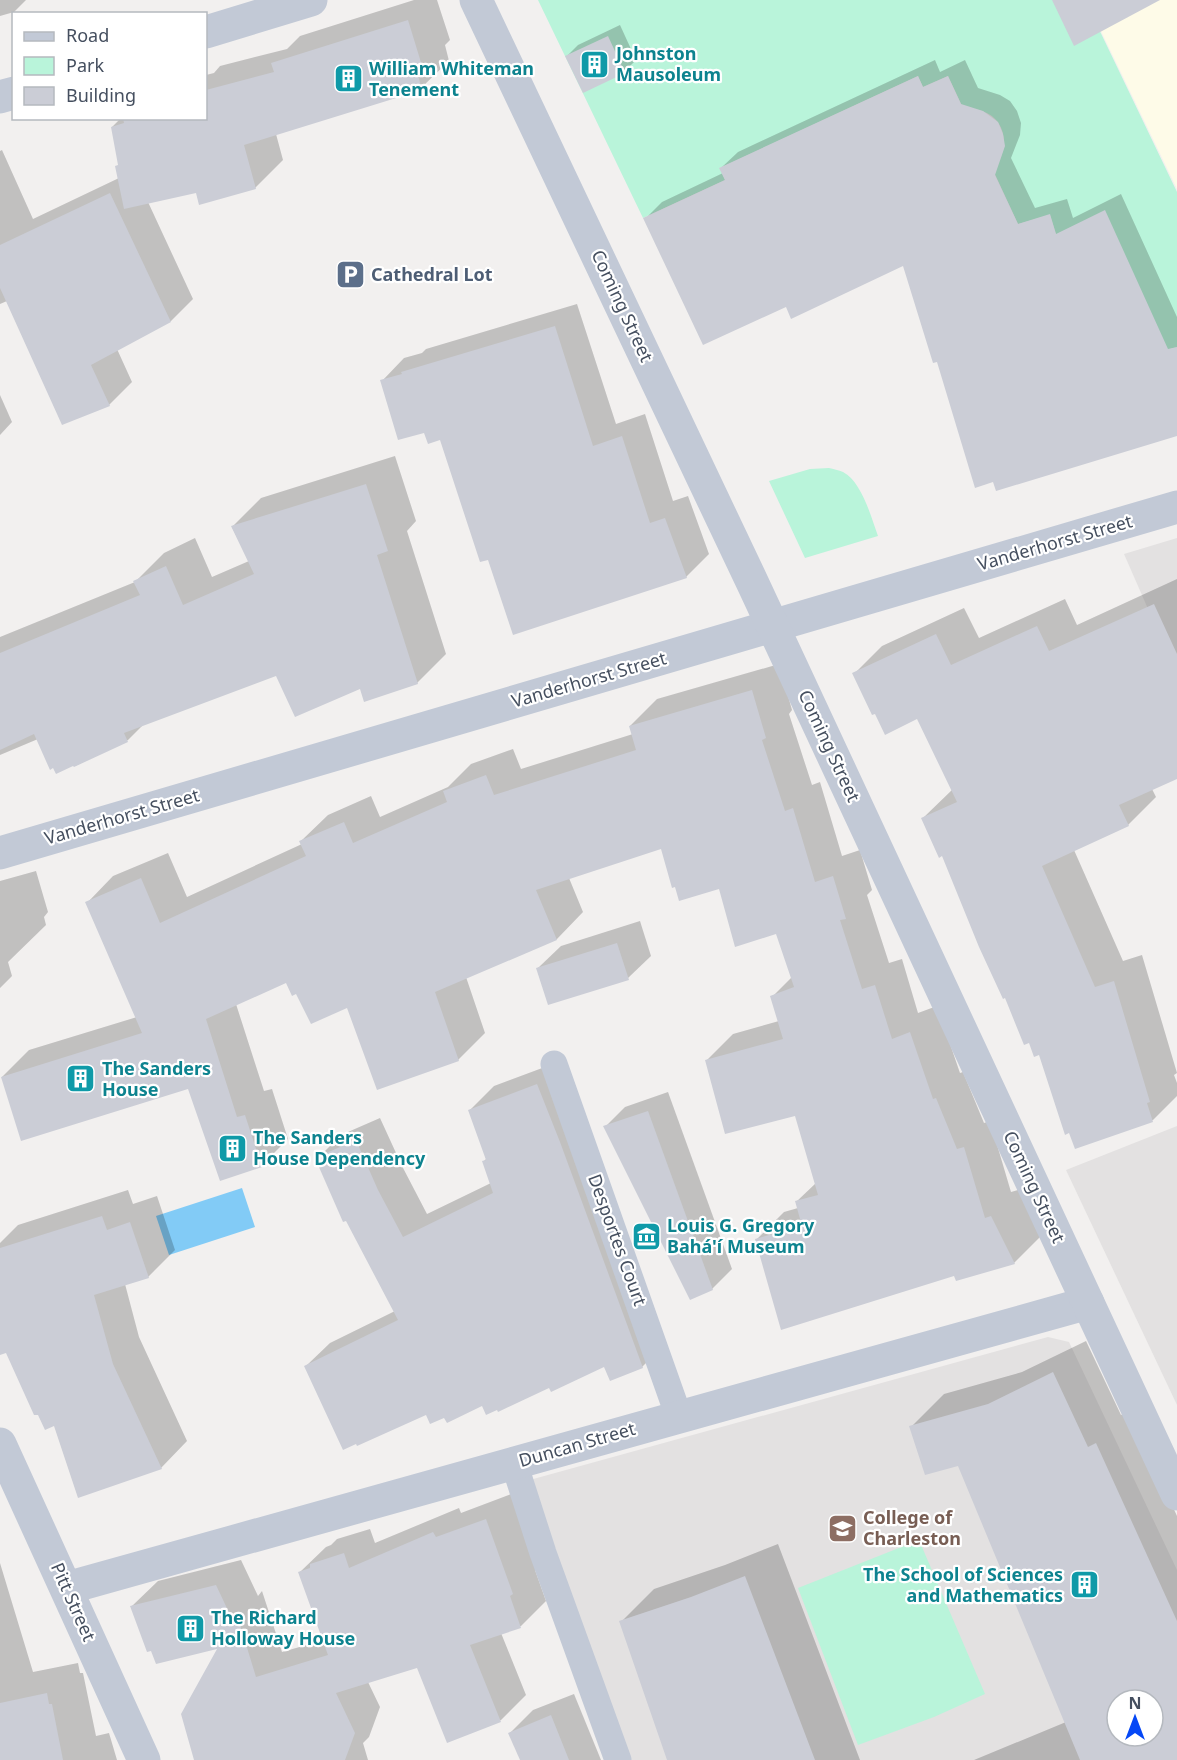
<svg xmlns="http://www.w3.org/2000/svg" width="1177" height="1760" viewBox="0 0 1177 1760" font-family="'Noto Sans',sans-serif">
<rect width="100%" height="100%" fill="#f2f0ef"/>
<!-- commercial -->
<path fill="#fefbe8" d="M1086,0h91v189z"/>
<!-- education -->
<g fill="#e3e1e1" fill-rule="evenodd">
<path d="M1177,538v137l-53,-121z"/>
<path d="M1177,1126v279l-111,-235z"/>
<path d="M1048,1337l21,5 108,228v190h-549l-120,-274zM1117,1700h36v36h-36z"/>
</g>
<!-- green -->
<g fill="#b9f4da">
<path d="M538,0h547l92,192v155l-101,30 6,-59 -32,-103 -32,9 -25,-54c16,-18 16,-50 -11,-59 -6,-2 -13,-2 -19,-3l-15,-32 -25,11 -5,-11 -198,92 5,12 -82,38z"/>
<path d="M829,468c4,1 10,2 14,4 19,10 28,45 35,64l-73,22 -36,-77 41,-12z"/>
<path d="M919,1540l66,154 -51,23 -76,28 -60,-157z"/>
</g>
<!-- water -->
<path fill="#82cbf6" d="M242,1188l13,39 -86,28 -13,-39z"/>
<!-- shadow -->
<g fill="#0003" fill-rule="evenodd">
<path d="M0,0h26l-12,12 -14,4z"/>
<path d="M414,0h23l13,40 -5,5 4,16 -28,27 -145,46 7,26 -28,28 -58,3 -49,11 45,97 -22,22 -54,28 15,33 -23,23 -102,-104 -7,3v-153l2,-1 31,69 86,-41 1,-15 -8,-36 9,-9h85v-43l8,-2 6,-7 67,-17 13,-13z"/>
<path d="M620,25l16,35 -11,11 -41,20 -17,-35 11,-11z"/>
<path d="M935,60l5,12 25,-12 13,28 22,7 10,6 7,10 4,12 -1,12 -9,23 24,50 32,-9 6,19 48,-24 56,123v117l-239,-73 -34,-97 -118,41 -141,-86 17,-17 61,-29 -2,-5 17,-16z"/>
<path d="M577,304l39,120 29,-10 28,87 15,-5 21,58 -23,23 -197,-19 -48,-120 -17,-7 -42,-50 22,-23 18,-5 4,-4z"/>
<path d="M0,395l12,27 -12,13z"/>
<path d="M395,456l21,65 -9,10 39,123 -29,29 -56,4 -84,-13 -133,50 -16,16 -53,26 -37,-27 -38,16v-118l135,-55 29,-29 31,-15 17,39 37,-16 -17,-34 29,-29z"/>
<path d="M1177,579v199l-25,11 4,8 -28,28 -54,25 49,111 19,-6 35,118 -3,2 3,8v13l-24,24 -77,27 -36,-94 -10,-12 -87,-187 -20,-36 30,-29 -35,-72 -64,-43 28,-28 82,-38 15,30 86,-39 12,26z"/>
<path d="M779,664l13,46 -3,4 23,71 8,-3 22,74 18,-6 12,40 -5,5 22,68 13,-4 16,54 19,-7 23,67 3,-1 21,51 6,-2 21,71 7,-2 23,46 -27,27 -60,11 -197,-35 27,-27 14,-4 -2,-6 20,-19 -20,-69 -90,-53 27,-27 46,-13 -7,-24 20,-20 -15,-45 -57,-45 -58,-40 -93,31 14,34 -26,27 -91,38 19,56 -27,27 -110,-54 -51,-14 -10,-11 -51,23 28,87 8,-2 16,50 -27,27 -72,-79 -187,-10 27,-27 108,-33 -50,-114 26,-27 55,-23 19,44 115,-53 -1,-3 27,-26 43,-19 9,21 68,-30 23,-23 42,-15 8,20 112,-35 -3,-8 27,-27z"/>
<path d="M36,871l12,41 -4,5 2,8 -38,37 4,14 -12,12v-107z"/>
<path d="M640,921l11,35 -23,22 -90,-10 23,-22z"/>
<path d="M561,1061l105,282 -24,24 -37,-2 -55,21 -67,18 -57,9 -120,-47 24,-23 65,-32 -78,-152 24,-24 39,-17 22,48 25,48 64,-31 -7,-22 3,-3 -17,-48 24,-24z"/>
<path d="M668,1092l64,177 -20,20 -107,-162 20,-20z"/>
<path d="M128,1190l5,14 24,-8 18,54 -27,27 -23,7 14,53 48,104 -26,27 -106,-44 -55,-85v-96l18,-18z"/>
<path d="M1086,1341l35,74 8,-4 48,105v244h-203l92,-38 -107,-258 -48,-37 33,-33 78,-22zM1117,1700h36v36h-36z"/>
<path d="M511,1494l27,73 -3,3 11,31 -25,25 -20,7 25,62 -25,25 -53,21 -30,-75 -50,16 12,25 -11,30 -6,6 5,17h-168l20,-113 -88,-41 26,-25 83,-21 17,36 4,-5 20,61 42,-12 -24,-68 26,-25 5,-2 6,-6 33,-10 5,14 84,-35 2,5z"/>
<path d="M778,1544l82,216h-192l-47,-138 33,-33 71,-24z"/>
<path d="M0,1563l33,109 45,-9 2,10h3l13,63 13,-3 8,27h-117z"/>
<path d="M574,1694l27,66h-80l-11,-27 23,-23z"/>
</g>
<!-- building -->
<g fill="#cbcdd6" fill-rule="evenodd">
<path d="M1052,0h108l-86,46z"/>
<path d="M408,20l15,49 -6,2 5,19 -178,55 12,44 -57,16 -3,-12 -72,16 -9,-43 3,-1 -7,-38 13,-4 -1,-5h83v-28l68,-18 -3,-9z"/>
<path d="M608,36l17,37 -42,20 -18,-37z"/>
<path d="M918,76l5,11 25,-11 13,28 22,7 15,11 5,12 2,12 -10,29 23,49 32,-10 6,20 49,-24 63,139 9,-2v89l-181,55 -3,-9 -18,6 -38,-126 -4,1 -30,-97 -112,53 -5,-12 -83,38 -60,-127 82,-38 -6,-12z"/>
<path d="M110,193l61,129 -80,43 19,41 -48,19 -62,-137v-43z"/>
<path d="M555,326l38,120 29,-10 28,87 15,-5 22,60 -174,57 -25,-75 -8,2 -40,-122 -12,4 -4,-11 -26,7 -18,-60 22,-6 -1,-2z"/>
<path d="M366,484l22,67 -11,4 41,129 -54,18 -4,-13 -65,28 -19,-41 -152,57 4,9 -54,25 -1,-1 -17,8 -3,-6 -3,2 -16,-36 -34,16v-97l140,-58 -7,-14 33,-15 17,39 71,-31 -23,-48z"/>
<path d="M1154,604l23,50v125l-58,26 10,21 -87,40 53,121 19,-6 36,121 -3,1 6,19 -78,27 -6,-16 -4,2 -26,-80 -5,2 -5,-14 -5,2 -19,-47 -2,1 -24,-52 -37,-91 -3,2 -18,-40 36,-16 -40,-83 -32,16 -10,-21 -3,1 -20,-42 84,-39 15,31 86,-39 12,25z"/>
<path d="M752,690l14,48 -4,2 23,71 8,-3 22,74 18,-6 13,43 -6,1 22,69 13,-4 17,54 18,-7 23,67 3,-1 21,51 7,-2 21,71 6,-2 24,48 -59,17 -2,-5 -173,54 -26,-91 47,-13 -7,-25 23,-6 -23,-79 -70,18 -20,-74 78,-21 -13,-43 24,-9 -18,-53 -41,13 -16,-58 -40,12 -4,-14 -3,1 -11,-39 -125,41 21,50 -122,52 24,69 -82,29 -30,-82 -36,16 -15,-30 -4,2 -6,-13 -80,36 31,98 8,-2 17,52 -42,14 -32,-92 -167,52 -20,-64 141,-44 -57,-131 56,-24 19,45 146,-67 -7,-15 45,-19 9,21 94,-41 -4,-11 43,-16 8,20 142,-45 -7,-24z"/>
<path d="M617,943l12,37 -81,25 -12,-37z"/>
<path d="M537,1084l23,58 83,226 -33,13 -6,-14 -53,25 -2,-4 -51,24 -1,-2 -11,5 -4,-9 -35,17 -3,-5 -14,6 -4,-9 -69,31 -1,-2 -13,6 -39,-84 94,-46 -52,-99 -3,1 -28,-64 41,-18 22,50 25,47 90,-44 -11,-32 4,-1 -18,-50z"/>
<path d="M648,1111l65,179 -23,10 -87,-174z"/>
<path d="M102,1216l5,14 23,-8 19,56 -55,17 19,69 49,105 -84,29 -24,-72 -9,4 -7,-15h-4l-28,-62 -6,2v-107z"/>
<path d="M1053,1372l35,75 8,-4 81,178v139h-97l-122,-294 -33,9 -16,-49 79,-22zM1117,1700h36v36h-36z"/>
<path d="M486,1519l27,75 -3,2 11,32 -51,17 31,77 -54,21 -30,-75 -81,25 19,40 -10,27h-151l-13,-46 36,-65 -61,15 -5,-13 -4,1 -17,-46 86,-21 17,36 4,-6 19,62 72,-22 -30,-83 12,-4v-4l34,-11 5,15 84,-36 3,5z"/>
<path d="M745,1576l70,184h-148l-48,-139 72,-24z"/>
<path d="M47,1693l2,11h3l11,56h-63v-57z"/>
<path d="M551,1715l18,45h-49l-12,-27z"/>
</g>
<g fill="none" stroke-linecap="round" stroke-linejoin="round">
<!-- service -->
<g stroke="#c2c9d6" stroke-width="27">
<path d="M554,1064l125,353"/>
<path d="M514,1463l29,90 75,207"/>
</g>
<!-- minor -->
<g stroke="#c2c9d6" stroke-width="33">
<path d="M206,32l105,-32"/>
<path d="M0,97l14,-4"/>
<path d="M0,853l1177,-346"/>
<path d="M0,1444l144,316"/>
<path d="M67,1588l1021,-285"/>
</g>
<!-- tertiary -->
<path stroke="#c2c9d6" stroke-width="33" d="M476,0l278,586 423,908"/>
</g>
<!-- icons -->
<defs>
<symbol id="building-square" viewBox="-11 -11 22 22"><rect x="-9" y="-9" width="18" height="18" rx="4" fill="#0f9aa8" stroke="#fff"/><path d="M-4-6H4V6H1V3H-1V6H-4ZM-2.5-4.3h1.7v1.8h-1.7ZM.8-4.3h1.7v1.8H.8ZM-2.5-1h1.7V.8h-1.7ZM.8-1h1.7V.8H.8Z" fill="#fff"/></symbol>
<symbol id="parking-square" viewBox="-11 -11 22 22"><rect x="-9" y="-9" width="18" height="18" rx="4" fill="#5c6f8a" stroke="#fff"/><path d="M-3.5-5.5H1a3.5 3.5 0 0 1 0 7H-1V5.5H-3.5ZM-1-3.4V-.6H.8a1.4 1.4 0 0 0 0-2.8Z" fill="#fff"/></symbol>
<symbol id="museum-square" viewBox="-11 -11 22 22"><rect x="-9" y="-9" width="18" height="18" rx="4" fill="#0f9aa8" stroke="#fff"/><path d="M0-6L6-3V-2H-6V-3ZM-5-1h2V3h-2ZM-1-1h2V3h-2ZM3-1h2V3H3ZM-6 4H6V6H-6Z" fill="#fff"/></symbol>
<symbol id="university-square" viewBox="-11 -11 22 22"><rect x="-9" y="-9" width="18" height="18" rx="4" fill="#8d6e63" stroke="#fff"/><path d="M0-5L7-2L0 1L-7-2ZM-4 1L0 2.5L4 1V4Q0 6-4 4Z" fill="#fff"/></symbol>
</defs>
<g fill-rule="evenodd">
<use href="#building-square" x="578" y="48" width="33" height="33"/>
<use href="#building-square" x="332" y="62" width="33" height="33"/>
<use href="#parking-square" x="334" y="258" width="33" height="33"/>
<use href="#building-square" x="64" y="1062" width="33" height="33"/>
<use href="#building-square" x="216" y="1132" width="33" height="33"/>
<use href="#museum-square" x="630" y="1220" width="33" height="33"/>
<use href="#university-square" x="826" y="1512" width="33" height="33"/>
<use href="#building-square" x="1068" y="1568" width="33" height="33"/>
<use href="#building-square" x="174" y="1612" width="33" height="33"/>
</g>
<g text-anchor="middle" stroke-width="4.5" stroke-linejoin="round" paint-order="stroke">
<!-- culture labels -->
<g font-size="18" font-weight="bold" fill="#0d838f" stroke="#fff" text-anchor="start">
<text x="616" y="60">Johnston<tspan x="616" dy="21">Mausoleum</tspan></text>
<text x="369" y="75">William Whiteman<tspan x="369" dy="21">Tenement</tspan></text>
<text x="102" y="1075">The Sanders<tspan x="102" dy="21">House</tspan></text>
<text x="253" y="1144">The Sanders<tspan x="253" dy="21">House Dependency</tspan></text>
<text x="667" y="1232">Louis G. Gregory<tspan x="667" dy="21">Bahá'í Museum</tspan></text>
<text x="1063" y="1581" text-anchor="end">The School of Sciences<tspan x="1063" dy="21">and Mathematics</tspan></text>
<text x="211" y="1624">The Richard<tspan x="211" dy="21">Holloway House</tspan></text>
</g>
<!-- service labels -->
<g font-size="18" font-weight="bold" fill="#4e5e75" stroke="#fff" text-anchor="start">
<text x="371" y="281">Cathedral Lot</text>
</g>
<!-- street labels -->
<g font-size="18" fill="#454f5f" stroke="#fff">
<text transform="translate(622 306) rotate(65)" y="6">Coming Street</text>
<text transform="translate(1055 543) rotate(-16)" y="6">Vanderhorst Street</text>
<text transform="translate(589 680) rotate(-16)" y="6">Vanderhorst Street</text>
<text transform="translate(829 746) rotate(65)" y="6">Coming Street</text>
<text transform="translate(122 817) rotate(-16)" y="6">Vanderhorst Street</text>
<text transform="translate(1034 1187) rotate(65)" y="6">Coming Street</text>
<text transform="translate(617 1240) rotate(70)" y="6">Desportes Court</text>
<text transform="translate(577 1445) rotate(-16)" y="6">Duncan Street</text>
<text transform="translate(73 1602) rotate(66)" y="6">Pitt Street</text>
</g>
<!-- education labels -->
<g font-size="18" font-weight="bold" fill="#785e54" stroke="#fff" text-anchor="start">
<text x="863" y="1524">College of<tspan x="863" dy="21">Charleston</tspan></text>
</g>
</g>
<!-- legend -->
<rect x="12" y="12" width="195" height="108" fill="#ffffff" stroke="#b5b9bf" stroke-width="1.5"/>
<rect x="24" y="32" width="30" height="9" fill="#c2c9d6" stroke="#b5b9bf" stroke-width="1.5"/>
<text x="66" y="42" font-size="18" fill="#454f5f">Road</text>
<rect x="24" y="57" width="30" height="18" fill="#b9f4da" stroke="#b5b9bf" stroke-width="1.5"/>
<text x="66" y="72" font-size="18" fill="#454f5f">Park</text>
<rect x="24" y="87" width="30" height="18" fill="#cbcdd6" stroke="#b5b9bf" stroke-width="1.5"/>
<text x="66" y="102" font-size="18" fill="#454f5f">Building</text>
<!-- north arrow -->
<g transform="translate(1135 1718)"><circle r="28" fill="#ffffff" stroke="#b5b9bf" stroke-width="1.5"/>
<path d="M0-4.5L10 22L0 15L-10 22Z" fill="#0547f6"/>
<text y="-9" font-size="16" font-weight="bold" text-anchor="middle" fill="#454f5f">N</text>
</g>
</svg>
